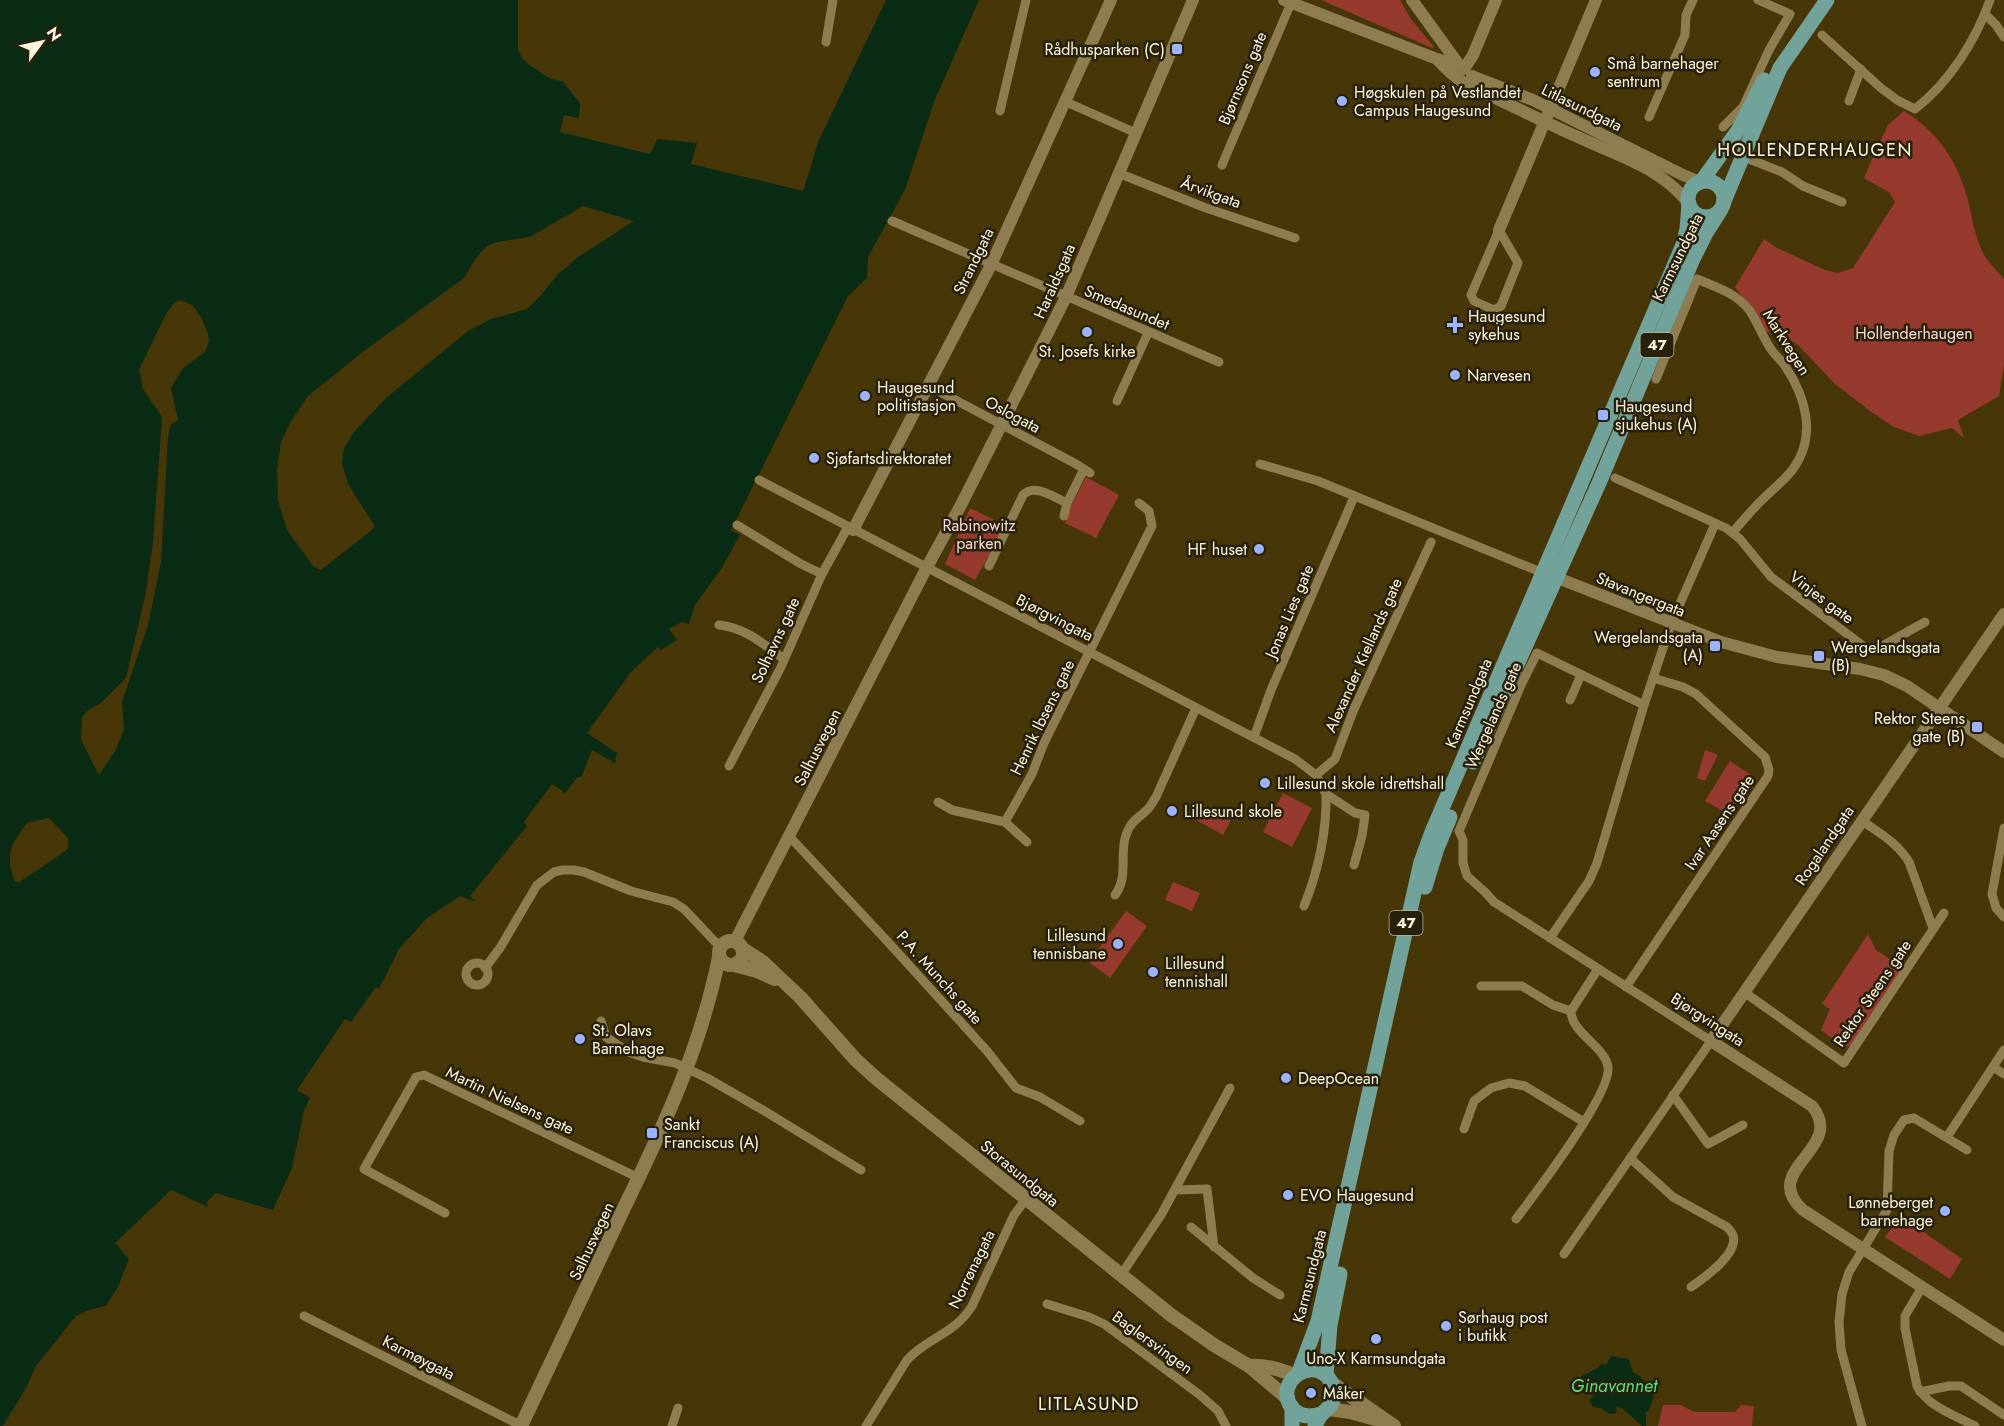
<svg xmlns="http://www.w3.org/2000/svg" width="2004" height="1426" viewBox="0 0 2004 1426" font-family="Jost,sans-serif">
<rect width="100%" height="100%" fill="#473708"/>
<!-- green -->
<g fill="#96392e">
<path d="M1321,0h79l11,19 23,28 -2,1z"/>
<path d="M1904,111c36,22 55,53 65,93 4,18 7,38 17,54 5,7 12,14 18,21v86l-5,31 -41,24 6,18 -12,-10 -33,8 -25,-9 -24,-16 -35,-27 -37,-39 -19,-12 -17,-2 -9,-19 -18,-25 29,-48 13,9 48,22 13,3 15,-5 42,-66 -5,-9 -26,-15 11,-26 13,-27z"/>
<path d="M1086,477l33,18 -23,43 -31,-15 6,-17z"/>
<path d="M970,508l37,18 -32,54 -30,-16z"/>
<path d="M1705,750l12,4v3l-12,24 -8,-3z"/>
<path d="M1730,761l21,14 -23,39 -23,-13z"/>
<path d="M1283,793l29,15 -20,39 -29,-15z"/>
<path d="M1197,802l34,18 -8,15 -34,-19z"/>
<path d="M1173,882l27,11 -8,18 -27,-11z"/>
<path d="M1126,911l21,15 -37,52 -21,-16z"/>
<path d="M1868,934l8,16 28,18 -53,78 -11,3 -2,-2 1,-3 -18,-14 9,-21 -8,-5z"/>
<path d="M1901,1216l61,43 -12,20 -65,-42z"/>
<path d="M1663,1405h18l13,7h41l6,-7 13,1 -2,20h-94z"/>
</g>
<!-- water -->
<g fill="#0b2c14" fill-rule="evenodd">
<path d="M0,0h518v50l4,8 7,7 22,14 11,2 18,22 -1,15 -15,-3 -4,17 90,22 7,-15 40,4 -6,21 112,27 16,-51 67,-140h93l-45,102 -29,88 -37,67 -1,21 -19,18 -117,234 9,5 -19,34 -26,36 -6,19 -7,-2 -13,7 8,11 -16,10 -3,-3 -27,25 -44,61 30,20 -2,10 -23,-13 -10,26 -5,2 -12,15 -13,-9 -28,38 3,4 -57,70 6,6 -16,-6 -33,22 -28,31 -20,40 -3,-2 -25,35 -6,-3 -48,71 13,8 -6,13 -12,57 -19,42 -58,-17 -8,9 1,5 -37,-17 -56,53 14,16 -11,28 -12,19 -17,4 -13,6 -40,50 -9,20 -24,40h-3zM583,206l51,15 -56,36 -20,17 -16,20 -15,15 -36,10 -23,12 -82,67 -32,34 -10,16 -2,16 6,20 26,41 -1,4 -52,41 -7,-3 -27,-37 -9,-30 -1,-31 4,-27 9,-19 18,-27 56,-45 100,-73 12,-20 11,-12 10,-4 33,-5zM180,300l12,5 9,12 7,17 1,7 -4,11 -22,16 -12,20 7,32 -8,5 -2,12 -7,125 -13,63 -26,77 2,28 -9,21 -16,24 -18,-35 1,-22 5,-7 14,-8 25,-25 20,-86 7,-50 9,-123 -1,-4 -18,-26 -4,-19 27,-56 8,-11zM49,818l19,20v11l-44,30 -5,3h-4c-10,-28 -5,-36 12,-59z"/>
<path d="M1611,1356l18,3 4,14c13,3 13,15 21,23l-5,14 -3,2v14h-4l-20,-18 -5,-1 -1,6 -6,1 -10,-6 -7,-1 -4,-7 5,-4 -4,-3 -8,-2 -2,-7h-4c5,-13 20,-11 26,-21l4,2z"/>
</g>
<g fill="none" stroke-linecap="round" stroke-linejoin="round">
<!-- minor -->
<g stroke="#8e7d51" stroke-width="9">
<path d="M1985,14l11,11 8,12"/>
<path d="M1822,35l59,53 16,12 18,9c34,-26 61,-69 75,-109"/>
<path d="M826,42l7,-42"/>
<path d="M1064,101l72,32"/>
<path d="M1849,101l12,-32"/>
<path d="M1000,111l26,-111"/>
<path d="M1649,117l36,-82 1,-20 7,-15"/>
<path d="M1723,127l20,-20 26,-57 21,-36 -32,-14"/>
<path d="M1749,159l33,13 21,14 39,16"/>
<path d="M1222,165l69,-162"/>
<path d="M1118,173l88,35 89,30"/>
<path d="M892,221l327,141"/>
<path d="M1499,230l19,33 -17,43 -7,4 -20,-9 -3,-6z"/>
<path d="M1656,379l41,-100c21,9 45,16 56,37 7,12 12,26 20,36 4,5 9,9 12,14 21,31 32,70 8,103 -8,11 -20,20 -29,29 -12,11 -21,23 -31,34"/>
<path d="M929,386l147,78 14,9"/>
<path d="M1117,401l31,-68"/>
<path d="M1260,464l58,17 225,92"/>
<path d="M1615,478l111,50 14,11 31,38 95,71 11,1 48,-27"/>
<path d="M759,480l536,279 21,16 10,19 29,19 10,2 -3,21 -8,29"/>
<path d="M1064,516l3,-13 17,-34"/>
<path d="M737,525l64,39 21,10"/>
<path d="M989,566l34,-71c12,-12 30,2 44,8"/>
<path d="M719,625c27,3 44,19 65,34"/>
<path d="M1570,700l11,-25"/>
<path d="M1254,737l17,-47 83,-193"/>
<path d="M729,766l52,-99 41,-93 26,-47"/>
<path d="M1316,775l19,-16 19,-50 77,-167"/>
<path d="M938,802l14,8 53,12"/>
<path d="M1861,820c18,13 37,23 48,42l24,66"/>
<path d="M2004,828l-12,66 4,14 8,9"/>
<path d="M789,836l99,106 99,109 29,37 24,9 40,24"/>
<path d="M1027,842l-22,-20 27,-48 12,-31 108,-217 -3,-15 -10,-8"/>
<path d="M1115,895c14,-18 4,-41 11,-60 5,-15 12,-16 22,-26 3,-3 5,-8 8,-12l40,-89"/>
<path d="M1304,906c14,-34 23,-75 22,-112"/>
<path d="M1550,938l39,-57 8,-18 47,-158 27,-81 44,-100"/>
<circle cx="477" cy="974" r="11"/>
<path d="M485,968l15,-20 37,-63 17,-13 9,-2h11l10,2 47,19 42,11 11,7 36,38"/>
<path d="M1481,986h41l31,19 18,6"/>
<path d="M1626,987l142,-211 1,-6 -4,-13 -69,-63 -13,-7 -30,-9"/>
<path d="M1744,992l100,71 100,-150"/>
<path d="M601,1021l5,16 22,15 15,5 32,6 32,15 56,32 98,60"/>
<path d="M1993,1067l11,7"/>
<path d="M1673,1095l35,49 35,-19"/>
<path d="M1464,1129l10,-28 17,-13 18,-5 16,3 59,36"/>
<path d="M1947,1137l57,-87"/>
<path d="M1630,1158l43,39 54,30c1,1 6,7 6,8 6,19 -29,43 -42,52"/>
<path d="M1175,1190l32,-1 7,58"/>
<path d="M445,1213l-81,-44 52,-92 8,-2 215,103"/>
<path d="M1516,1219c18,-24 96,-126 92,-152 -3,-21 -37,-34 -37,-56l27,-42"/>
<path d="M1191,1227l62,51 27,17"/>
<path d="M1564,1254l147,-213 -217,-139 -9,-10 -18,-16 -4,-13v-23l-4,-9 63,-148 15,-30 107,52"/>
<path d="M1121,1275l40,-60 69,-127"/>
<path d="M1922,1287l-17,29v12l12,58c11,21 39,30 58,40"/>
<path d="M1047,1304l42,13 15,7 96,71 18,16 8,15"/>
<path d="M304,1316l218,110"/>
<path d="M1920,1392l29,-6h12l43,29"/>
<path d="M672,1426l6,-18"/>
<path d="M866,1426l41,-66c21,-23 47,-25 65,-54l42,-91 12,-16"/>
<path d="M1862,1426l-21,-76 -2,-28 3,-28 7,-22 38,-62 2,-59 5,-16 10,-15 10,-2 53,32"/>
</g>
<!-- tertiary -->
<g stroke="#8e7d51" stroke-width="12">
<path d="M1284,0l153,59 22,6"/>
<path d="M1412,0l47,65"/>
<path d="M1437,59c15,17 32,30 54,37 32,15 63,31 96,45 39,18 72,27 101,61"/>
<path d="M1464,69l9,-14 23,-55"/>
<path d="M1472,76l61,24 150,75 17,7"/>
<path d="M1499,230l97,-230"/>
<path d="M853,530l138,-265 120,-265"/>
<path d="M1550,575l171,67 56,15 83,12 24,6 23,11 97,66"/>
<path d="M2004,614l-293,427 101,65c35,43 -54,63 -9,104l201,130"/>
<path d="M735,941l192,-374 35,-64 104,-206 127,-297"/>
</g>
<!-- secondary -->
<g stroke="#8e7d51" stroke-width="14">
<circle cx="731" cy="953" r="12"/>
<path d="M743,949l20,13 37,35 56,63 21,19 294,236 43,30 35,21 38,32"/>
<path d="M734,965l23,6 18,8"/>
<path d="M1249,1366c17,-1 30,3 45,9"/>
<path d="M1332,1383l62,43"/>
<path d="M1328,1409l22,3 29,8"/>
<path d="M521,1426c34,-73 69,-145 103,-218 40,-82 77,-161 95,-251"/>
</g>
<!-- primary -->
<g stroke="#72a39a" stroke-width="15">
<circle cx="1706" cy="199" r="18"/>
<path d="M1701,182l38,-53 25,-49"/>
<path d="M1724,201l56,-133 47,-68"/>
<path d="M1473,762l126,-279 93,-222 14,-28 14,-22"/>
<path d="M1425,887l12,-39 13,-31"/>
<path d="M1299,1372l19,-51 103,-459 11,-30 251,-587 4,-16 2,-25"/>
<path d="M1326,1375l4,-50 10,-51"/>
<path d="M1292,1407v19"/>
<path d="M1315,1426c2,-4 4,-9 7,-12 4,-5 9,-7 11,-14 2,-6 1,-13 -2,-18 -15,-29 -59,-1 -39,26 8,10 19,9 29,6"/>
</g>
</g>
<!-- markers -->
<g fill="#9bb4fd" stroke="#27200d" stroke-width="2">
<rect x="1171" y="43" width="12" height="12" rx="3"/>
<circle cx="1595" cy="72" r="6"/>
<circle cx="1342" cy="101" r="6"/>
<path d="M1452 316h6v6h6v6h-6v6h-6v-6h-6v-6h6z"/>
<circle cx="1087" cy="332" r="6"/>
<circle cx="1455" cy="375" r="6"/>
<circle cx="865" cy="396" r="6"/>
<rect x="1597" y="409" width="12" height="12" rx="3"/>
<circle cx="814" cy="458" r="6"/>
<circle cx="1259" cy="549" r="6"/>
<rect x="1709" y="640" width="12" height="12" rx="3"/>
<rect x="1813" y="650" width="12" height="12" rx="3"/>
<rect x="1971" y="721" width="12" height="12" rx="3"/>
<circle cx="1265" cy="783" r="6"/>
<circle cx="1172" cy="811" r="6"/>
<circle cx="1118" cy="944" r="6"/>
<circle cx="1153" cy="972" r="6"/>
<circle cx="580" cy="1039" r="6"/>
<circle cx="1286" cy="1078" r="6"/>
<rect x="646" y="1127" width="12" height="12" rx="3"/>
<circle cx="1288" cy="1195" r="6"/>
<circle cx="1945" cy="1211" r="6"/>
<circle cx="1446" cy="1326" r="6"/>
<circle cx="1376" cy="1339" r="6"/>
<circle cx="1311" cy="1393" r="6"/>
</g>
<g text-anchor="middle" stroke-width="5" stroke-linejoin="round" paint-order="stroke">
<!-- shield labels -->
<g fill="#27200d" stroke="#bdb49e" stroke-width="1.5">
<rect x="1640.5" y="333" width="33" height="24" rx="4.5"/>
<rect x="1389.5" y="911" width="33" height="24" rx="4.5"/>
</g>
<g font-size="15" font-weight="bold" fill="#fdf4dc">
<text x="1657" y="350">47</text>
<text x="1406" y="928">47</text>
</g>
<!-- poi labels -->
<g font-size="16" fill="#fdf4dc" stroke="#27200d" text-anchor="start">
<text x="1165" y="55" text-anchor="end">Rådhusparken (C)</text>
<text x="1607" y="69">Små barnehager<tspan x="1607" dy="18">sentrum</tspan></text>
<text x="1354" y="98">Høgskulen på Vestlandet<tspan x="1354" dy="18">Campus Haugesund</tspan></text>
<text x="1468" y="322">Haugesund<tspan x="1468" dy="18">sykehus</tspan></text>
<text x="1087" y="357" text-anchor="middle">St. Josefs kirke</text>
<text x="1467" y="381">Narvesen</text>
<text x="877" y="393">Haugesund<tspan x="877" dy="18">politistasjon</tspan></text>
<text x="1615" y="412">Haugesund<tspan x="1615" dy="18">sjukehus (A)</tspan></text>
<text x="826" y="464">Sjøfartsdirektoratet</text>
<text x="1247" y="555" text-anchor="end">HF huset</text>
<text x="1703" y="643" text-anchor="end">Wergelandsgata<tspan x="1703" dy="18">(A)</tspan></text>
<text x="1831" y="653">Wergelandsgata<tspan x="1831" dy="18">(B)</tspan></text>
<text x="1965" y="724" text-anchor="end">Rektor Steens<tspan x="1965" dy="18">gate (B)</tspan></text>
<text x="1277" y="789">Lillesund skole idrettshall</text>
<text x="1184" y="817">Lillesund skole</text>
<text x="1106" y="941" text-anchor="end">Lillesund<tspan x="1106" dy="18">tennisbane</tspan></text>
<text x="1165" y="969">Lillesund<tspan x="1165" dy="18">tennishall</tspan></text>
<text x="592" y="1036">St. Olavs<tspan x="592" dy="18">Barnehage</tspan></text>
<text x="1298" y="1084">DeepOcean</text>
<text x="664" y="1130">Sankt<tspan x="664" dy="18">Franciscus (A)</tspan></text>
<text x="1300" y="1201">EVO Haugesund</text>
<text x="1933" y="1208" text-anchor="end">Lønneberget<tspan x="1933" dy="18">barnehage</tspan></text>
<text x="1458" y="1323">Sørhaug post<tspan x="1458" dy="18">i butikk</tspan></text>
<text x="1376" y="1364" text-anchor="middle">Uno-X Karmsundgata</text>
<text x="1323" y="1399">Måker</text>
</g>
<!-- street labels -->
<g font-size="16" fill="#fdf4dc" stroke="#27200d">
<text transform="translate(1242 78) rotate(-67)" y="6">Bjørnsons gate</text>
<text transform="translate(1582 107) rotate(26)" y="6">Litlasundgata</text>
<text transform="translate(1211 192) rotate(20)" y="6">Årvikgata</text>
<text transform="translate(1677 257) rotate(-64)" y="6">Karmsundgata</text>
<text transform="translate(973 261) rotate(-64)" y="6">Strandgata</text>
<text transform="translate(1054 281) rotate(-66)" y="6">Haraldsgata</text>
<text transform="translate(1127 307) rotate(23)" y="6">Smedasundet</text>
<text transform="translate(1787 342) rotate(58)" y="6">Markvegen</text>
<text transform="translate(1013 414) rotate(28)" y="6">Oslogata</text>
<text transform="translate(1641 594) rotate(22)" y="6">Stavangergata</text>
<text transform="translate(1822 597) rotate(37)" y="6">Vinjes gate</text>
<text transform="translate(1289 611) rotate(-67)" y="6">Jonas Lies gate</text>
<text transform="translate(1055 617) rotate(27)" y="6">Bjørgvingata</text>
<text transform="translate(775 640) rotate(-65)" y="6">Solhavns gate</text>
<text transform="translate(1363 655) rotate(-66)" y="6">Alexander Kiellands gate</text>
<text transform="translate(1468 703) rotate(-67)" y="6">Karmsundgata</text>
<text transform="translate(1493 715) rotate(-66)" y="6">Wergelands gate</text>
<text transform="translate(1042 717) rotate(-64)" y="6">Henrik Ibsens gate</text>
<text transform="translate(817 747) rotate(-63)" y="6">Salhusvegen</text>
<text transform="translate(1719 822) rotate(-56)" y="6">Ivar Aasens gate</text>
<text transform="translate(1824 845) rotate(-56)" y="6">Rogalandgata</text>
<text transform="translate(940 977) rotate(48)" y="6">P.A. Munchs gate</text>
<text transform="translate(1872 993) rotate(-56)" y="6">Rektor Steens gate</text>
<text transform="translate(1708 1019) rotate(33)" y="6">Bjørgvingata</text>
<text transform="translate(510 1100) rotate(25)" y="6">Martin Nielsens gate</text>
<text transform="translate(1020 1173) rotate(39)" y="6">Storasundgata</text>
<text transform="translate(591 1241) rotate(-65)" y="6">Salhusvegen</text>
<text transform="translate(971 1269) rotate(-64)" y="6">Norrønagata</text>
<text transform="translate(1309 1276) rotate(-76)" y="6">Karmsundgata</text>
<text transform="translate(1153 1342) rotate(36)" y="6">Baglersvingen</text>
<text transform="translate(419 1357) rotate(27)" y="6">Karmøygata</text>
</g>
<!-- park labels -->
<g font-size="16" fill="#f7d8d3" stroke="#27200d">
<text x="1914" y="339">Hollenderhaugen</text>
<text x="979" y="531">Rabinowitz<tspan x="979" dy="18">parken</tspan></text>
</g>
<!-- neighbourhood labels -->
<g font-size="18" letter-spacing="1.5" fill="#fdf4dc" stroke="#27200d">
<text x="1815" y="156">HOLLENDERHAUGEN</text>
<text x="1089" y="1410">LITLASUND</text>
</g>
<!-- water labels -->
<g font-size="18" font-style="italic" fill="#5cdd7c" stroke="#27200d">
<text x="1614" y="1392">Ginavannet</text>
</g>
</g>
<!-- north arrow -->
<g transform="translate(42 42) rotate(57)" stroke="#27200d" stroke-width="4.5" paint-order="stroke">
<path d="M0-4.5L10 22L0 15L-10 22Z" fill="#fdf4dc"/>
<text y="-9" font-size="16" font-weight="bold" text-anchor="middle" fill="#fdf4dc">N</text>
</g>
</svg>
